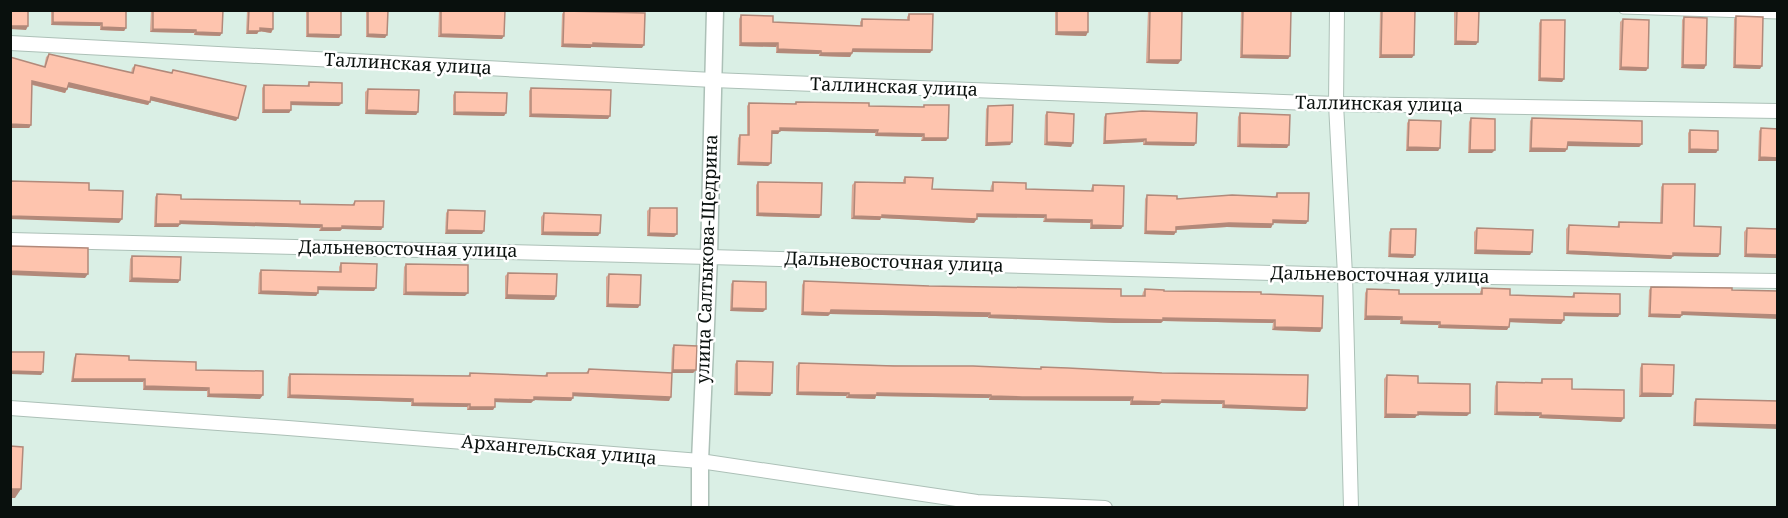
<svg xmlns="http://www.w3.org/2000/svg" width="1788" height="518" viewBox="0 0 1788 518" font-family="'Noto Serif',serif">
<rect width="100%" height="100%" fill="#daefe5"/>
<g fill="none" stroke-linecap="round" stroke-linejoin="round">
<defs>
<path id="service" d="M1623,10l155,5"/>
<g id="minor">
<path d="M1337,10l-1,94 9,171 6,233"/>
<path d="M10,43l703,37 623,24 442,7"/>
<path d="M10,240l699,17 636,18 433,6"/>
<path d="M10,408l278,20 412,33 277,41 128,6"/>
</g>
<path id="tertiary" d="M700,508v-47l9,-204 6,-247"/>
</defs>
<!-- service casing -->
<use href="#service" stroke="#acc0b7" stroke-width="9"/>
<!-- minor casing -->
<use href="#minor" stroke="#acc0b7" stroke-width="16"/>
<!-- tertiary casing -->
<use href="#tertiary" stroke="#acc0b7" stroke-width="19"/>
<!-- service -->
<use href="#service" stroke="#fff" stroke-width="7"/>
<!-- minor -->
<use href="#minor" stroke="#fff" stroke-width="14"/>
<!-- tertiary -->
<use href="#tertiary" stroke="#fff" stroke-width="16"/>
</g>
<!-- wall -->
<g fill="#daa996">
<path d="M51,10h75v18l-2,3 -24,-1v-4l-49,-1z"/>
<path d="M151,10h72l-3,26 -26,-1v-2l-44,-1z"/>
<path d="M247,10h26v19l-2,4 -12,-2 -2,3h-11z"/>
<path d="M306,10h35l-2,28 -33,-1z"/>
<path d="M366,10h22l-3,28 -19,-1z"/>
<path d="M439,10h66l-3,29 -64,-2z"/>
<path d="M1055,10h33l-2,26 -31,-1z"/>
<path d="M1148,10h34l-1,50 -3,4 -32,-1z"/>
<path d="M1241,10h50l-1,46 -2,3 -48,-1z"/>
<path d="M1380,10h35l-3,48h-33z"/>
<path d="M1454,10h25l-3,35h-22z"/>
<path d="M564,11l78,37 -51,-1v1l-30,-1 1,-33z"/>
<path d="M909,14l23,36 -2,3 -77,-1 -3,5 -31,-1v-2l-43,-1v-6l-37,-1v-27l2,-4 32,7 87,4v-4l2,-3 45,1v-3z"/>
<path d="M1736,16l24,53 -27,-1 1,-49z"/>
<path d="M1684,17l22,48 -2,4 -23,-1 1,-48z"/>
<path d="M1623,19l25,49 -2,3 -27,-1 1,-48z"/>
<path d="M1541,20l21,62 -24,-1 1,-58z"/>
<path d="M49,54l82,19 1,-5 3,-3 36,8 2,-3 63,51 -86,-21 -2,5 -80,-18 -3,6 -33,-8 -1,40 -2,3 -19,-71 34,10 2,-10z"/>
<path d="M309,82l30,24 -48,-1v5l-2,3h-27v-25l2,-3 43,1z"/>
<path d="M531,88l77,31 -79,-2v-26z"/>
<path d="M368,89l50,23 -2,3 -51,-1v-22z"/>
<path d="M455,92l51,21 -2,3 -51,-1v-20z"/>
<path d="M796,102l73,4 54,1 1,-2 24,33 -2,3h-25l1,-4 -47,-1v-3l-95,-2 -2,3h-7v29l-3,3 -31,-1 1,-27 2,-3h7v-29l2,-3 45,1z"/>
<path d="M988,106l22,39 -25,1 1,-37z"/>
<path d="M1047,112l24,35 -27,-2 1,-30z"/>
<path d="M1240,113l47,35 -50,-1 1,-30z"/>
<path d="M1106,114l88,32 -51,-1v-3l-40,2 1,-27z"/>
<path d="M1471,118l21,35h-24l1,-31z"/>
<path d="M1532,118l110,26 -3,3 -71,-1 -1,3 -2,3h-36l1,-31z"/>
<path d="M1409,120l31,28 -2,3h-32l1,-28z"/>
<path d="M1761,128l17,1v32h-20l1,-30z"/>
<path d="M1690,130l28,20 -2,3h-28v-20z"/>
<path d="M905,177l27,12 58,2 1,-5 2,-4 33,7 65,2v-2l2,-4 30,41 -2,3h-31v-6l-47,-1 1,-4 -67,-1 -3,6 -93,-5 -1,2 -29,-1 1,-34 3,-3h48v-2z"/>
<path d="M758,182l63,33 -2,3 -63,-2v-31z"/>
<path d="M1663,184l31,42 26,28 -2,3 -45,-1 -2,3 -105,-5v-25l3,-4 48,2 2,-5 41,1 1,-36z"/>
<path d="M1277,193l29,31 -33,-1 -2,5 -44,-1 -51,3 -2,5 -30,-1 1,-35 2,-4 30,4 98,-2z"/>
<path d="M157,194l24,5 119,5 52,1 3,-4 28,26 -2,3 -39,-1 -2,2h-21l1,-3 -140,-4 -2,3h-24l1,-30z"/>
<path d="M650,208l27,26 -3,3 -27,-1v-25z"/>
<path d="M448,210l34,24h-37l1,-21z"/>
<path d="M544,213l54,23 -57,-1v-18z"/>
<path d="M1477,228l53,27 -56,-1v-22z"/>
<path d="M1747,228l31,1v29l-34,-1v-25z"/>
<path d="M1391,229l22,29 -25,-1 1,-25z"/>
<path d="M132,256l46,27 -49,-1 1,-23z"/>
<path d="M341,263l33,28 -56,-1v3l-2,3 -58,-2 1,-21 2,-3 78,2v-5z"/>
<path d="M406,264l59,32 -62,-1 1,-28z"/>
<path d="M508,273l48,23 -2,4 -49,-1v-23z"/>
<path d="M609,274l29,34 -32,-1v-30z"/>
<path d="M733,281l30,31 -33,-1 1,-27z"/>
<path d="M804,281l317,15h21l1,-4 2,-3 19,2 97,3 61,34 -2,4 -48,-2 1,-7 -110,-2 -2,2h-46l-127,-5v-1l-158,-3 -2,2 -27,-1 1,-30z"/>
<path d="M1651,287l31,28 -2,3 -32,-1 1,-27z"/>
<path d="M1482,288l28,7 62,1 2,-3 44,24 -54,-1v4l-3,4 -52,-2 -2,8 -69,-2v-3l-38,-1v-4h-36l1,-27 2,-4 32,5h81v-2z"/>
<path d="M674,345l22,25 -3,3h-22l1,-25z"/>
<path d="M76,354l53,6 67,10 64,29 -53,-2v-6l-64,-1v-8h-72l3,-24z"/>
<path d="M737,361l35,32 -2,3 -36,-1 1,-31z"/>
<path d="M799,363l241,6 1,-2 266,41 -2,3 -83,-3v-4l-61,-1 -2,2h-29v-4l-110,-1h-31v-2l-113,-2 -1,3 -29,-1v-2l-50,-1v-29z"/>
<path d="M1642,364l31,30 -2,3h-32l1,-29z"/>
<path d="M589,369l80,32 -96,-5 -2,5 -37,-1 -3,3 -36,-1 -2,8h-26v-3l-56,-1v-4l-124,-4 1,-21 2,-3 178,2 2,-3 74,3 3,-3h39z"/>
<path d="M1387,375l31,8 49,33 -50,-1 -2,3h-31v-39z"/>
<path d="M1542,379l30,10 49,33 -82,-4v-2l-45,-1 1,-29 2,-4 43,1z"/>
<path d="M1696,399l82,2 -85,25 1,-24z"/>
</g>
<!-- shaded-wall -->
<g fill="#b2897a">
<path d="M53,22l49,1 -2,3 -49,-1z"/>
<path d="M10,26h18l-2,4 -16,-1z"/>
<path d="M102,27l24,1 -2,3 -24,-1z"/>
<path d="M260,28l13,1 -2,4 -12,-2 -2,3h-11l2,-3z"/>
<path d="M153,29l43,1 -2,3 -44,-1z"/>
<path d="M196,32l26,1 -2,3 -26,-1z"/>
<path d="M1057,32h31l-2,4 -31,-1z"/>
<path d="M308,34l33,1 -2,3 -33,-1z"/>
<path d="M368,34l19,1 -2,3 -19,-1z"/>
<path d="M441,34l63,2 -2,3 -64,-2z"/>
<path d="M1456,41l22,1 -2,3h-22z"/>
<path d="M593,43l51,2 -2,3 -51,-1v1l-30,-1 2,-3z"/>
<path d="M741,43h37l-2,4 -37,-1z"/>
<path d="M778,49l43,2 -2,3 -43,-1z"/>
<path d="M853,49l79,1 -2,3 -80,-1z"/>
<path d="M821,53h31l-2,4 -31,-1z"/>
<path d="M1242,55l48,1 -2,3 -48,-1z"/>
<path d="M1381,55h33l-2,3h-33z"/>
<path d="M1149,60h32l-3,4 -32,-1z"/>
<path d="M1683,65h23l-2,4 -23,-1z"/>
<path d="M1735,65l27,1 -2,3 -27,-1z"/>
<path d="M1621,67l27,1 -2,3 -27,-1z"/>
<path d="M1540,78l24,1 -2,3 -24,-1z"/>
<path d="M32,81l35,8 -2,4 -35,-9z"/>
<path d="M69,83l81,19 -2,3 -81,-18z"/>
<path d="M151,97l87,21 -2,3 -87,-21z"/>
<path d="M291,102l51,1 -3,3 -50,-1z"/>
<path d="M264,110h27l-2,3h-27z"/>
<path d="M367,110l51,2 -2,3 -51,-1z"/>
<path d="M455,112l51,1 -2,3 -51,-1z"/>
<path d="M531,114l79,2 -2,3 -79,-2z"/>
<path d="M10,124l21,1 -2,3h-19z"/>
<path d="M780,128l98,2 -3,3 -95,-2 -2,3h-9l3,-3z"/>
<path d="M877,133l47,1 -2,3 -47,-1z"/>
<path d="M924,138h24l-2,3h-25z"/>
<path d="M1146,139l-3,3 -40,2 2,-3z"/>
<path d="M1012,142l-2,3 -25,1 2,-3z"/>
<path d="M1047,142l26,1 -2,4 -27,-2z"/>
<path d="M1146,142l50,1 -2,3 -51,-1z"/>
<path d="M1568,142l74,2 -3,3 -74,-1z"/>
<path d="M1240,144l49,1 -2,3 -50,-1z"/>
<path d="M1408,147l32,1 -2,3h-32z"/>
<path d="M1531,148l36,1 -2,3h-36z"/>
<path d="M1690,149l28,1 -2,3h-28z"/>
<path d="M1470,150h25l-3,3h-24z"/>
<path d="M1760,157l18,1v3h-20z"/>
<path d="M739,162l32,1 -3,3 -31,-1z"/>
<path d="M758,213l63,2 -2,3 -63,-2z"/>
<path d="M977,214l69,1 -2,3 -70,-1z"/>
<path d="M882,215l95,4 -3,4 -93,-5 -1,2 -29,-1 3,-3z"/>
<path d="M10,216l112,3 -3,4 -109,-4z"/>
<path d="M1046,219l46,1 -2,3 -47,-1z"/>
<path d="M1273,220l35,1 -2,3 -35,-1z"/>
<path d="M180,221l142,4 -2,3 -140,-4 -2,3h-24l2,-3z"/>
<path d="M1229,223l44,1 -2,4 -44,-1 -53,3 2,-3z"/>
<path d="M1092,225l31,1 -2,3h-31z"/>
<path d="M342,226l41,1 -2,3 -39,-1 -2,2h-21l3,-3z"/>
<path d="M447,230l37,1 -2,3h-37z"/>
<path d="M1146,231l30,1 -2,3 -30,-1z"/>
<path d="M543,232l57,1 -2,3 -57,-1z"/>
<path d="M649,233l28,1 -3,3 -27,-1z"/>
<path d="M1476,250l56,2 -2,3 -56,-1z"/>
<path d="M1568,251l105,5 -2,3 -105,-5z"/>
<path d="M1673,253l47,1 -2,3 -47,-1z"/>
<path d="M1390,254l25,1 -2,3 -25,-1z"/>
<path d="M1746,254l32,1v3l-34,-1z"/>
<path d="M10,271l78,3 -3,4 -75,-3z"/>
<path d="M132,278l48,2 -2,3 -49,-1z"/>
<path d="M318,287l58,1 -2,3 -58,-1z"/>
<path d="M261,291l57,2 -2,3 -58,-2z"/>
<path d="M406,292l62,1 -3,3 -62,-1z"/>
<path d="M507,295l49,1 -2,4 -49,-1z"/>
<path d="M608,304l32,1 -2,3 -32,-1z"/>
<path d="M732,308l34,1 -3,3 -33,-1z"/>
<path d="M831,310l159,3 -2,4 -158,-3 -2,2 -27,-1 2,-3z"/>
<path d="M1682,312l96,3v4l-96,-4 -2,3 -32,-1 2,-3z"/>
<path d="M1564,313l56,1 -2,3 -56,-1z"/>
<path d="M990,315l173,3 112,2 -2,3 -110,-2 -2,2h-46l-127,-5z"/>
<path d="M1366,316l36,1 -2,3h-36z"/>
<path d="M1510,319l54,1 -3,4 -54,-2z"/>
<path d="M1402,321l38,1 -2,3 -38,-1z"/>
<path d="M1440,325l69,2 -2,3 -69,-2z"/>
<path d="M1275,327l47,1 -2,4 -48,-2z"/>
<path d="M673,370h23l-3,3h-22z"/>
<path d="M10,371l33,1 -2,3 -31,-1z"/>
<path d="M73,379h72l-2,3h-72z"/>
<path d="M145,386l64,2 -2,3 -64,-1z"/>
<path d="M737,392l35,1 -2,3 -36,-1z"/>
<path d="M798,392l51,1 -3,3 -50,-1z"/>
<path d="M573,393l98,4 -2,4 -98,-5z"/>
<path d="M877,393l114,2 -2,3 -113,-2 -1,3 -29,-1 3,-3z"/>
<path d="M1642,393l31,1 -2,3h-32z"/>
<path d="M209,394l54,1 -3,4 -53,-2z"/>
<path d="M290,395l123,4 -2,3 -124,-4z"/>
<path d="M991,396l142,1 -3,4 -141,-1z"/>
<path d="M534,397l39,1 -2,3 -40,-1z"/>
<path d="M495,399l39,1 -3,3 -38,-1z"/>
<path d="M1162,400l62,1 -2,3 -61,-1 -2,2h-29l2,-4z"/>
<path d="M413,403l57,1 -3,3 -56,-1z"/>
<path d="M1224,405l83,3 -2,3 -83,-3z"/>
<path d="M470,407h25l-2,3h-26z"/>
<path d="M1418,412l52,1 -3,3 -50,-1 -2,3h-31l2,-4z"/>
<path d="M1497,412l44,1 -2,3 -45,-1z"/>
<path d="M1541,415l83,3 -3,4 -82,-4z"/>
<path d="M1695,423l83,2v4l-85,-3z"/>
<path d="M10,489h11l-6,9h-5z"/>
</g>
<!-- building -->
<g fill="#fec4ae" stroke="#b2897a" stroke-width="1.5">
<rect x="10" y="10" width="18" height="16"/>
<path d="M53,10h73v18l-24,-1v-4l-49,-1z"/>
<path d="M153,10h70l-1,23 -26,-1v-2l-43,-1z"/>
<path d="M249,10h24v19l-13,-1v3h-12z"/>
<path d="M308,10h33v25l-33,-1z"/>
<path d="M368,10h20l-1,25 -19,-1z"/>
<path d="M441,10h64l-1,26 -63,-2z"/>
<rect x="1057" y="10" width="31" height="22"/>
<path d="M1150,10h32l-1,50h-32z"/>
<path d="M1243,10h48l-1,46 -48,-1z"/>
<path d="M1382,10h33l-1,45h-33z"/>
<path d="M1457,10h22l-1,32 -22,-1z"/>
<path d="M564,11l81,2 -1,32 -51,-2v2l-30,-1z"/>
<path d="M909,14h24l-1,36 -79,-1 -1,4h-31v-2l-43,-2v-6h-37v-28l32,1v6l89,4v-7l47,1z"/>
<path d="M1736,16l27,1 -1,49 -27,-1z"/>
<path d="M1684,17l23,1 -1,47h-23z"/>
<path d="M1623,19l26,1 -1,48 -27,-1z"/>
<path d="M1541,20h24l-1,59 -24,-1z"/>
<path d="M49,54l84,19 2,-8 37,8 1,-3 73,16 -8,32 -87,-21 -1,5 -81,-19 -2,6 -35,-8 -1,44 -21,-1v-67l35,10z"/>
<path d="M309,82l33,1v20l-51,-1v8h-27v-25l45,1z"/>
<path d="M531,88l80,2 -1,26 -79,-2z"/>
<path d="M368,89l51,1 -1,22 -51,-2z"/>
<path d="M455,92l52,1 -1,20 -51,-1z"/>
<path d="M796,102l73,1v3l55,1v-2h25l-1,33h-24v-4l-47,-1 1,-3 -98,-2v3h-8l-1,32 -32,-1 1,-27h9v-32l47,1z"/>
<path d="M1013,105l-1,37 -25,1 1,-37z"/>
<path d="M1142,111l55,2 -1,30 -50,-1v-3l-41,2 1,-27z"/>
<path d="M1047,112l27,2 -1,29 -26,-1z"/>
<path d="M1240,113l50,2 -1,30 -49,-1z"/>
<path d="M1471,118l24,1v31h-25z"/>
<path d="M1532,118l110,3v23l-74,-2 -1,7 -36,-1z"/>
<path d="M1409,120l32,1 -1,27 -32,-1z"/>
<path d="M1761,128l17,1v29l-18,-1z"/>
<path d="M1690,130l28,1v19l-28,-1z"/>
<path d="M905,177l28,1 -1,11 61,2v-9l33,1v6l67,2v-6l31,1 -1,40 -31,-1v-5l-46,-1v-4l-69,-1v5l-95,-4v2l-28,-1 1,-34 50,1z"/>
<path d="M10,181l79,2v7l34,1 -1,28 -112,-3z"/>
<path d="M758,182l64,1 -1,32 -63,-2z"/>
<path d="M1663,184h32l-1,42 27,1 -1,27 -47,-1v3l-105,-5 1,-26 50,2v-5l43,1z"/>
<path d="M1277,193h32l-1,28 -35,-1v4l-44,-1 -53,4v5l-30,-1 1,-36 30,1v3l55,-4 45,2z"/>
<path d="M157,194l24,1v4l119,2v3l54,1 1,-4h29l-1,26 -41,-1v2h-20v-3l-142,-4v3h-24z"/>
<path d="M650,208h27v26l-28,-1z"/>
<path d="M448,210l37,1 -1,20 -37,-1z"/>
<path d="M544,213l57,2 -1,18 -57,-1z"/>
<path d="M1477,228l56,2 -1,22 -56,-2z"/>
<path d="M1747,228l31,1v26l-32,-1z"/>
<path d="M1391,229h25l-1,26 -25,-1z"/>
<path d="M10,246l78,2v26l-78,-3z"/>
<path d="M132,256l49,1 -1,23 -48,-2z"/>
<path d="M341,263l36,1 -1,24 -58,-1v6l-57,-2v-21l80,2z"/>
<path d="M406,264l62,1v28l-62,-1z"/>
<path d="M508,273l49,1 -1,22 -49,-1z"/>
<path d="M609,274l32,1 -1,30 -32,-1z"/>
<path d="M733,281l33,1v27l-34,-1z"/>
<path d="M804,281l125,5 192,3v7h24v-7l19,1v1l97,1v2l62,2 -1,32 -47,-1v-7l-112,-2v2l-45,-1 -128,-4v-2l-159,-3 -1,3 -27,-1z"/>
<path d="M1651,287l81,1v2l46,1v24l-96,-3v3l-32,-1z"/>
<path d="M1482,288l28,1v6l64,2v-4l46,1v20l-56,-1v7l-54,-1 -1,8 -69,-2v-3l-38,-1v-4l-36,-1 1,-27 32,1v4h83z"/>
<path d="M674,345l23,1 -1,24h-23z"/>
<path d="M10,352h34l-1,20 -33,-1z"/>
<path d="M76,354l53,2v4l67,2v8l67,1v24l-54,-1v-6l-64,-2v-7h-72z"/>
<path d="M737,361l36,1 -1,31 -35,-1z"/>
<path d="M799,363l95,3h79l68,3v-2l27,1 94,5 146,2 -1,33 -83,-3v-4l-62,-1v2l-30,-1 1,-4h-111l-31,-1v-1l-114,-2v2h-28v-2l-51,-1z"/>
<path d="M1642,364l32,1 -1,29 -31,-1z"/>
<path d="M589,369l83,4 -1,24 -98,-4v5l-39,-1v3l-39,-1v8h-25v-3l-57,-1v-4l-123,-4v-21l180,2v-3l77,3v-3h41z"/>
<path d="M1387,375l31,1v7l52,1v29l-52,-1v3l-32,-1z"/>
<path d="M1542,379h30v10l52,1v28l-83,-3v-2l-44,-1v-30l45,1z"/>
<path d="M1696,399l82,2v24l-83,-2z"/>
<path d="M10,446l13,1 -2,42h-11z"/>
</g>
<g text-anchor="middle" stroke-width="5" stroke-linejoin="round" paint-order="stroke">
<!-- street labels -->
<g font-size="18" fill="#09100d" stroke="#fff">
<text transform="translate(408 64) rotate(3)" y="6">Таллинская улица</text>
<text transform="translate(894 87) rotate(2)" y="6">Таллинская улица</text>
<text transform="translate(1379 104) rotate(1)" y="6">Таллинская улица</text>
<text transform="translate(408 249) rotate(1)" y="6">Дальневосточная улица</text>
<text transform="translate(707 259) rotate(-88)" y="6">улица Салтыкова-Щедрина</text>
<text transform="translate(894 262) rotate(2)" y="6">Дальневосточная улица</text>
<text transform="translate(1380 275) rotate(1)" y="6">Дальневосточная улица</text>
<text transform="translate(559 450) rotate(5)" y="6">Архангельская улица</text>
</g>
</g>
<!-- border -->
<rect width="1788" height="518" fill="none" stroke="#09100d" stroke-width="24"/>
</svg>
